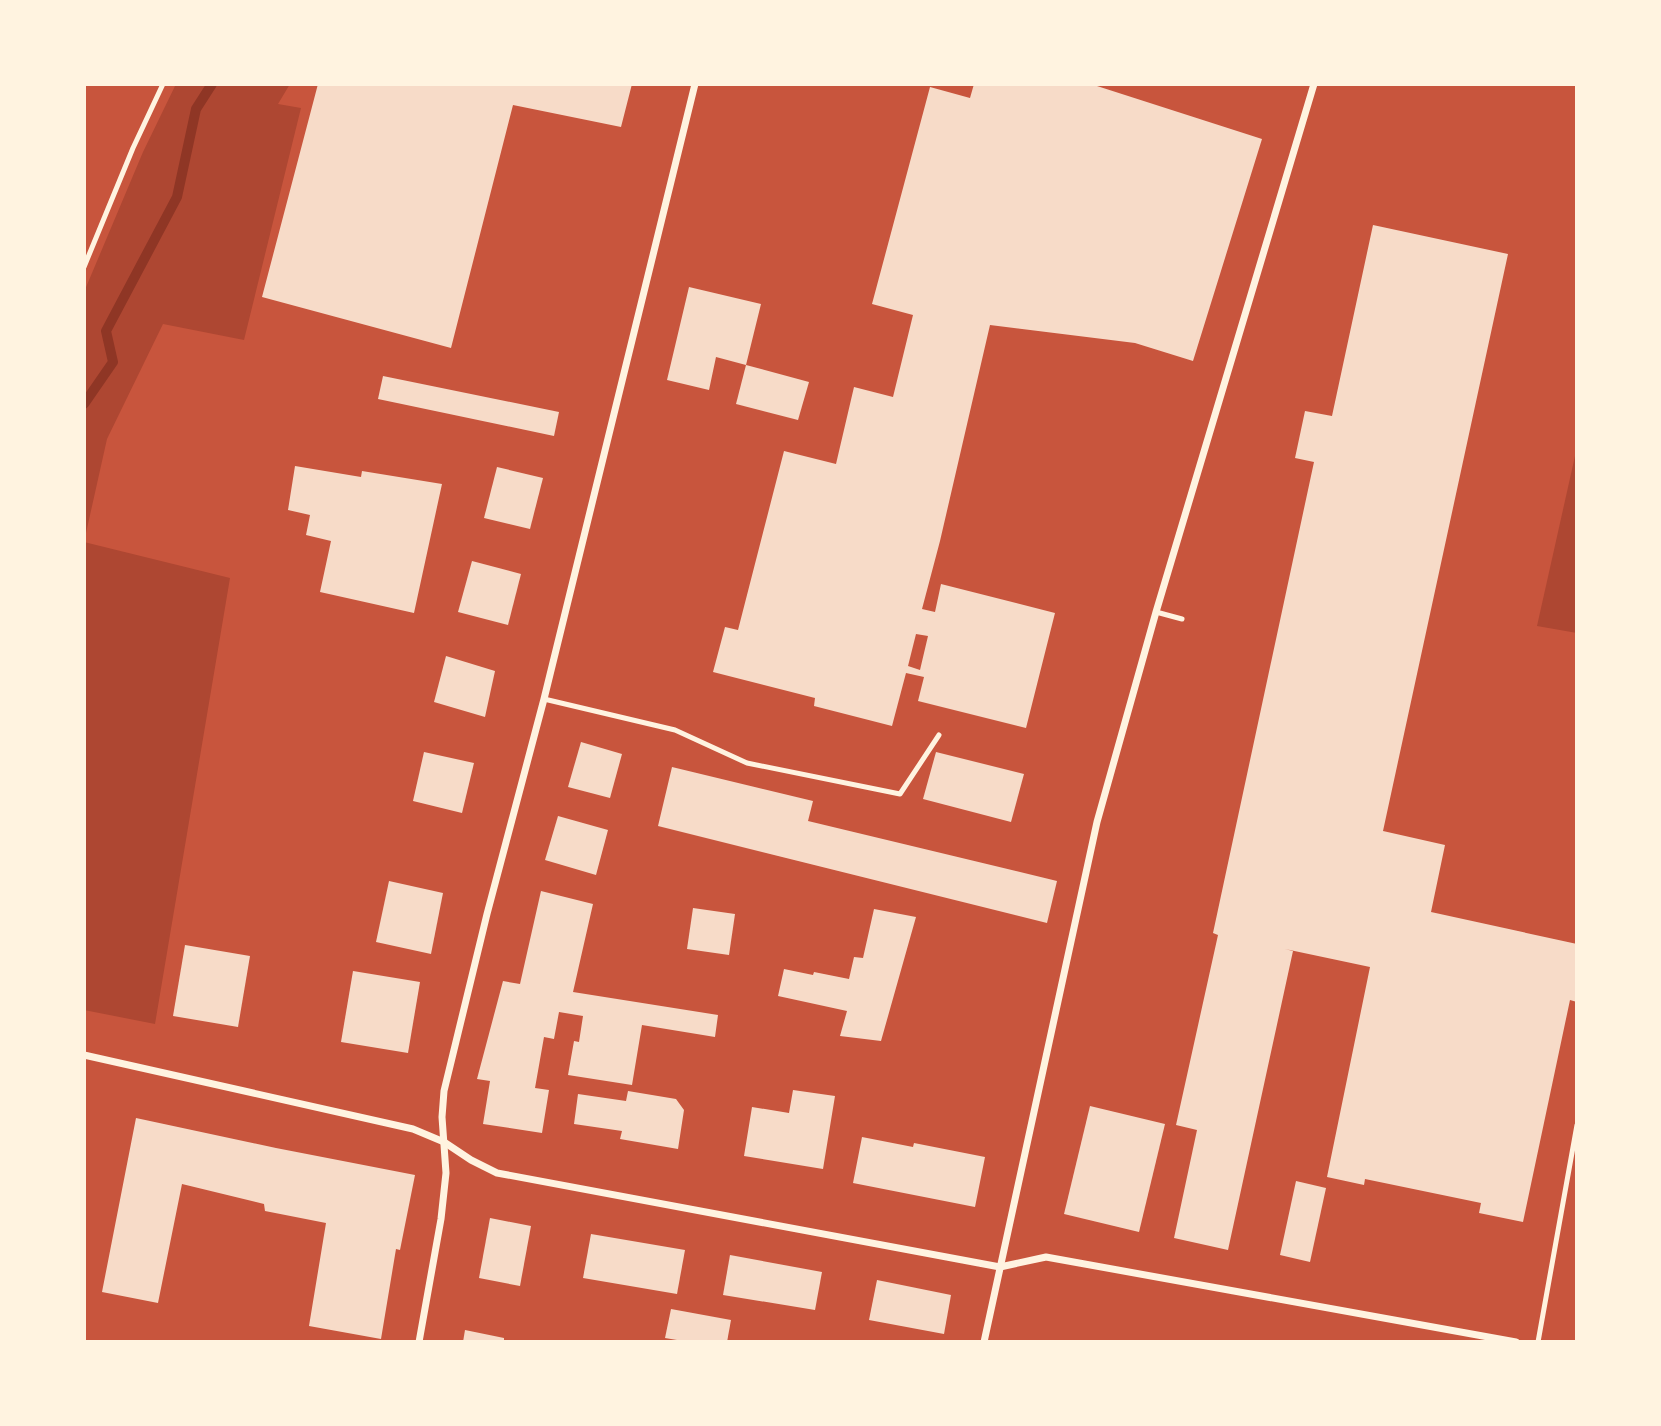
<svg xmlns="http://www.w3.org/2000/svg" width="1661" height="1426" viewBox="0 0 1661 1426" font-family="'Archivo Narrow',sans-serif">
<rect width="100%" height="100%" fill="#c8553d"/>
<!-- green -->
<g fill="#ae4732">
<path d="M176,84h114l-12,20 23,4 -57,232 -81,-16 -56,115 -23,103 146,36 -75,446 -71,-14v-718l59,-140z"/>
<path d="M1577,447v186l-40,-7z"/>
</g>
<g fill="none" stroke-linecap="round" stroke-linejoin="round">
<!-- stream -->
<path stroke="#8f3625" stroke-width="10" d="M84,404l29,-42 -7,-31 71,-134 19,-88 16,-25"/>
</g>
<!-- building -->
<g fill="#f7dbc8" fill-rule="evenodd">
<path d="M318,84h314l-11,43 -108,-22 -62,243 -189,-51z"/>
<path d="M974,84h124l-1,2 165,53 -69,222 -58,-18 -145,-18 -50,216 -18,68 13,3 6,-28 114,29 -29,115 -108,-27 6,-24 -18,-4 -14,53 -78,-20 1,-8 -102,-26 12,-45 13,3 46,-179 52,13 18,-77 39,10 20,-82 -41,-11 58,-217 40,11zM916,634l12,2 -8,34 -12,-4z"/>
<path d="M1373,225l135,29 -125,577 62,14 -14,67 146,32v58l-7,-2 -47,222 -44,-9 2,-10 -116,-24 -1,6 -37,-8 43,-210 -85,-18 8,2 -65,299 -54,-12 23,-108 -21,-5 42,-190 -5,-2 101,-471 -19,-4 10,-47 27,5z"/>
<path d="M689,287l72,17 -15,61 -30,-8 -7,33 -42,-10z"/>
<path d="M746,365l63,17 -11,38 -62,-16z"/>
<path d="M383,376l176,36 -5,24 -176,-37z"/>
<path d="M295,466l66,11 1,-6 80,13 -28,129 -94,-21 11,-51 -25,-6 4,-20 -22,-5z"/>
<path d="M497,467l46,11 -13,51 -46,-11z"/>
<path d="M472,561l49,13 -13,51 -50,-13z"/>
<path d="M446,656l49,15 -10,46 -51,-15z"/>
<path d="M581,742l41,12 -12,44 -42,-11z"/>
<path d="M424,752l50,11 -12,50 -49,-12z"/>
<path d="M936,752l88,22 -13,48 -88,-23z"/>
<path d="M672,767l141,34 -5,20 249,60 -10,42 -389,-97z"/>
<path d="M558,816l50,14 -12,45 -51,-15z"/>
<path d="M389,881l54,12 -12,61 -55,-12z"/>
<path d="M541,891l52,13 -20,88 145,23 -3,22 -73,-12 -10,60 -64,-10 6,-34 5,1 4,-26 -24,-4 -5,27 -10,-2 -9,51 14,2 -7,43 -59,-9 7,-43 -13,-2 26,-98 17,3z"/>
<path d="M693,908l42,6 -6,41 -42,-6z"/>
<path d="M874,909l42,8 -35,124 -41,-5 7,-25 -69,-15 6,-27 29,6 1,-3 35,7 5,-22 9,1z"/>
<path d="M185,945l65,11 -12,71 -65,-11z"/>
<path d="M353,971l67,11 -12,71 -67,-11z"/>
<path d="M793,1090l42,6 -12,73 -79,-13 8,-49 37,6z"/>
<path d="M628,1091l48,8 8,11 -6,39 -58,-10 2,-8 -48,-7 4,-30 48,7z"/>
<path d="M1090,1106l75,18 -26,108 -75,-18z"/>
<path d="M136,1118l140,30 139,27 -15,75 -4,-1 -15,90 -72,-13 17,-103 -61,-12 -1,-7 -82,-20 -24,119 -56,-11z"/>
<path d="M862,1137l51,10 1,-4 71,14 -10,50 -122,-24z"/>
<path d="M1296,1181l30,7 -16,74 -30,-7z"/>
<path d="M490,1218l41,8 -11,60 -41,-8z"/>
<path d="M591,1234l94,16 -8,44 -94,-16z"/>
<path d="M730,1255l92,17 -7,38 -92,-15z"/>
<path d="M877,1280l74,15 -7,39 -75,-14z"/>
<path d="M671,1309l60,11 -4,22h-38l-24,-4z"/>
<path d="M465,1330l39,8v4h-41z"/>
</g>
<g fill="none" stroke-linecap="round" stroke-linejoin="round">
<!-- service -->
<g stroke="#fff3e0" stroke-width="5">
<path d="M84,267l49,-119 30,-64"/>
<path d="M1156,612l26,7"/>
<path d="M544,699l131,31 72,33 153,31 39,-59"/>
<path d="M1538,1342l39,-217"/>
</g>
<!-- minor -->
<g stroke="#fff3e0" stroke-width="7">
<path d="M84,1055l329,74 31,13 27,18 26,13 503,94 46,-10 470,85"/>
<path d="M419,1342l22,-123 5,-46 -4,-56 2,-26 43,-177 57,-215 151,-615"/>
<path d="M984,1342l113,-520 59,-210 158,-528"/>
</g>
</g>
<!-- border -->
<rect width="1661" height="1426" fill="none" stroke="#fff3e0" stroke-width="172"/>
</svg>
